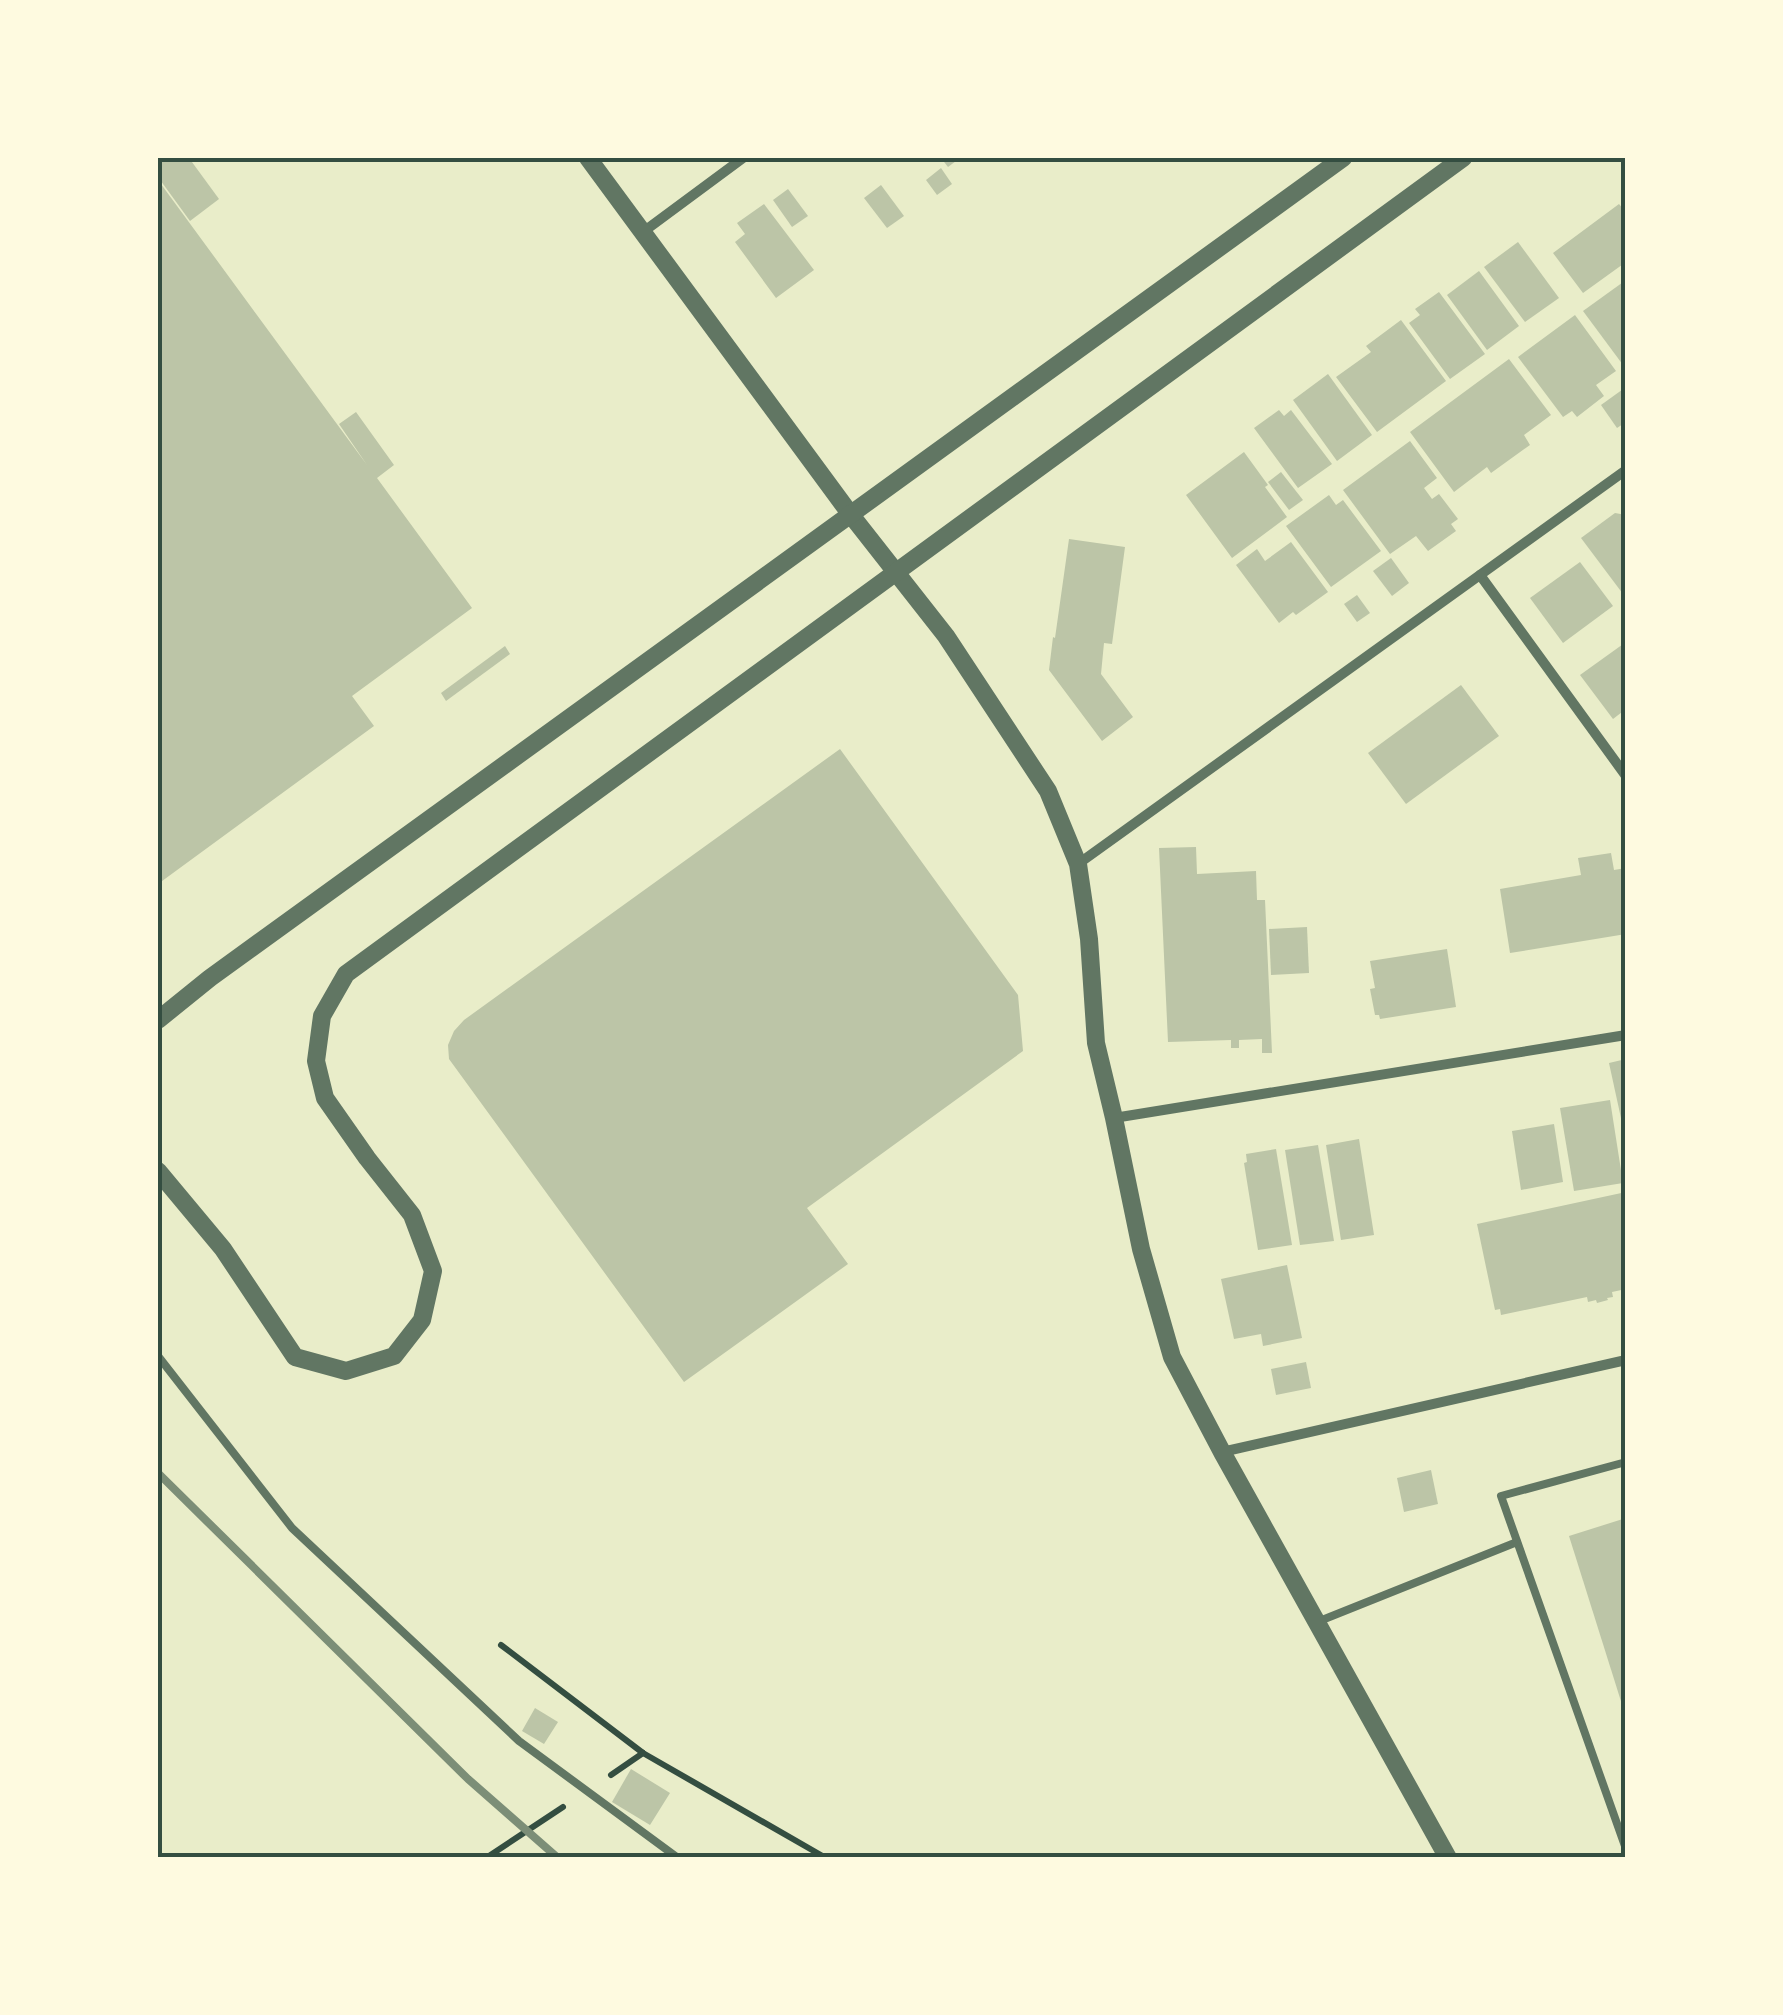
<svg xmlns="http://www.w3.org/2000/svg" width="1783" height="2015" viewBox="0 0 1783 2015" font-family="Poppins,sans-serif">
<rect width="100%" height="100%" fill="#e9edc9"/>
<!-- building -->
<g fill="#bcc5a7">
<path d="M158,158h31l30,41 -29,22 -32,-44z"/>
<path d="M941,158h19l-12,9z"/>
<path d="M941,168l11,16 -15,11 -11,-15z"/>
<path d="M158,180l209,285 -28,-41 17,-12 38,53 -17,13 95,130 -120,88 22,30 -216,158z"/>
<path d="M881,185l23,31 -17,12 -23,-30z"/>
<path d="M788,189l20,27 -16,11 -19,-27z"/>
<path d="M764,204l50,66 -38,28 -41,-56 10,-8 -8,-11z"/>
<path d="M1619,204l5,6 2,-1v53l-43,31 -30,-40z"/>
<path d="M1518,242l41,56 -34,24 -41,-55z"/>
<path d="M1479,271l40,55 -32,24 -40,-55z"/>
<path d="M1626,280v89l-43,-58z"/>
<path d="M1439,292l46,62 -35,25 -41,-56 11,-8 -5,-6z"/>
<path d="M1575,315l41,56 -20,14 8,11 -27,21 -5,-6 -9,6 -45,-60z"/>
<path d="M1401,320l45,61 -69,51 -41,-55 35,-25 -5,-6z"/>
<path d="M1509,359l42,56 -27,20 6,10 -39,28 -4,-6 -33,25 -44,-60z"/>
<path d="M1328,374l44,61 -35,26 -44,-61z"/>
<path d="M1626,387v35l-9,6 -16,-23z"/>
<path d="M1279,410l5,6 7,-6 41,54 -34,24 -44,-60z"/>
<path d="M1410,441l27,37 -13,10 8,11 7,-5 19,25 -7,5 5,7 -28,20 -12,-15 -26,18 -47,-64z"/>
<path d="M1244,452l24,33 -3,2 22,30 -55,41 -46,-63z"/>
<path d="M1281,472l22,28 -14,10 -21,-28z"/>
<path d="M1329,495l7,10 7,-5 38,51 -50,36 -45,-61z"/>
<path d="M1615,513l11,2v83l-45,-60z"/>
<path d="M1069,539l56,8 -13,97 -8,-1 -3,31 32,43 -31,24 -53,-71 4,-33 2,1z"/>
<path d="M1291,542l37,50 -32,23 -3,-3 -14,11 -43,-58 21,-16 8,12z"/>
<path d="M1391,558l18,25 -17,13 -19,-25z"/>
<path d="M1580,562l33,44 -50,37 -33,-45z"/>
<path d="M1357,595l13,18 -13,9 -13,-18z"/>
<path d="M1626,642v67l-13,10 -33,-44z"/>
<path d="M505,646l5,8 -64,47 -5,-8z"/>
<path d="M1461,685l38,51 -93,68 -38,-51z"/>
<path d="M840,749l178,246 5,56 -216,157 41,56 -164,118 -235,-323 -1,-14 6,-14 10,-11z"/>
<path d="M1196,847l1,27 59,-3 1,29h8l7,153h-10v-14l-23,1v8h-8v-8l-63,2 -9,-194z"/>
<path d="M1611,853l3,17 12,-2v66l-116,19 -10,-64 81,-14 -3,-17z"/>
<path d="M1307,927l2,46 -38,2 -2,-46z"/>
<path d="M1447,949l9,58 -76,12 -1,-4h-4l-5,-26 5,-1 -5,-27z"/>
<path d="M1626,1059v73h-2l-15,-69z"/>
<path d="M1610,1100l13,83 -49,8 -14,-83z"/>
<path d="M1554,1124l9,58 -42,8 -9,-59z"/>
<path d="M1359,1139l15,96 -33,5 -15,-95z"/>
<path d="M1318,1145l16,96 -34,4 -15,-95z"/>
<path d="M1276,1149l16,96 -34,5 -14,-87 3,-1 -1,-8z"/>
<path d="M1626,1192v97l-14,3 1,5 -6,1 1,2 -11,3 -1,-3 -8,2 -1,-5 -86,18 -1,-6 -5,1 -18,-86z"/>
<path d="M1287,1265l15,73 -39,8 -2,-12 -27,5 -13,-60z"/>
<path d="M1306,1362l5,26 -35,7 -5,-26z"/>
<path d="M1431,1470l7,34 -34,8 -7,-34z"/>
<path d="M1626,1518v196h-1l-56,-178z"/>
<path d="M535,1708l23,14 -14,22 -22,-13z"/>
<path d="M631,1769l39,24 -20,32 -38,-23z"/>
</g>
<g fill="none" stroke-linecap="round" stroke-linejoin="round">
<!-- path -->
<g stroke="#344e41" stroke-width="6">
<path d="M501,1645l142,108 183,105"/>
<path d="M611,1775l32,-22"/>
<path d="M486,1858l77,-51"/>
</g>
<!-- service -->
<g stroke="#617663" stroke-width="8">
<path d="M158,1356l134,172 227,213 159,117"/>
<path d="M1626,1462l-125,34 125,353"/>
<path d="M1317,1622l200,-80"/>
</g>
<!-- minor -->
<g stroke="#617663" stroke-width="10">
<path d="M643,232l100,-74"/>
<path d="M1480,575l146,201"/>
<path d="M1078,864l548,-394"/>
<path d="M1114,1118l512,-83"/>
<path d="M1222,1452l404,-92"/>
</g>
<!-- tertiary -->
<g stroke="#617663" stroke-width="18">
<path d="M588,158l263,357 95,121 102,155 30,73 11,75 7,104 18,75 27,131 31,108 50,95 226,406"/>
<path d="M158,1020l52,-42 1133,-820"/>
<path d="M158,1171l65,78 72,108 51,14 48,-15 28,-36 11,-49 -21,-56 -45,-57 -42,-60 -9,-37 6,-45 24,-42 1117,-816"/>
</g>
<!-- rail -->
<path stroke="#7c8e77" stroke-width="8" d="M158,1473l310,306 90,79"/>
</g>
<!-- border -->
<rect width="1783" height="2015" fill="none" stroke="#fefae0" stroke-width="320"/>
<rect x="160" y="160" width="1463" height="1695" fill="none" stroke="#344e41" stroke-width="4"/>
</svg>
